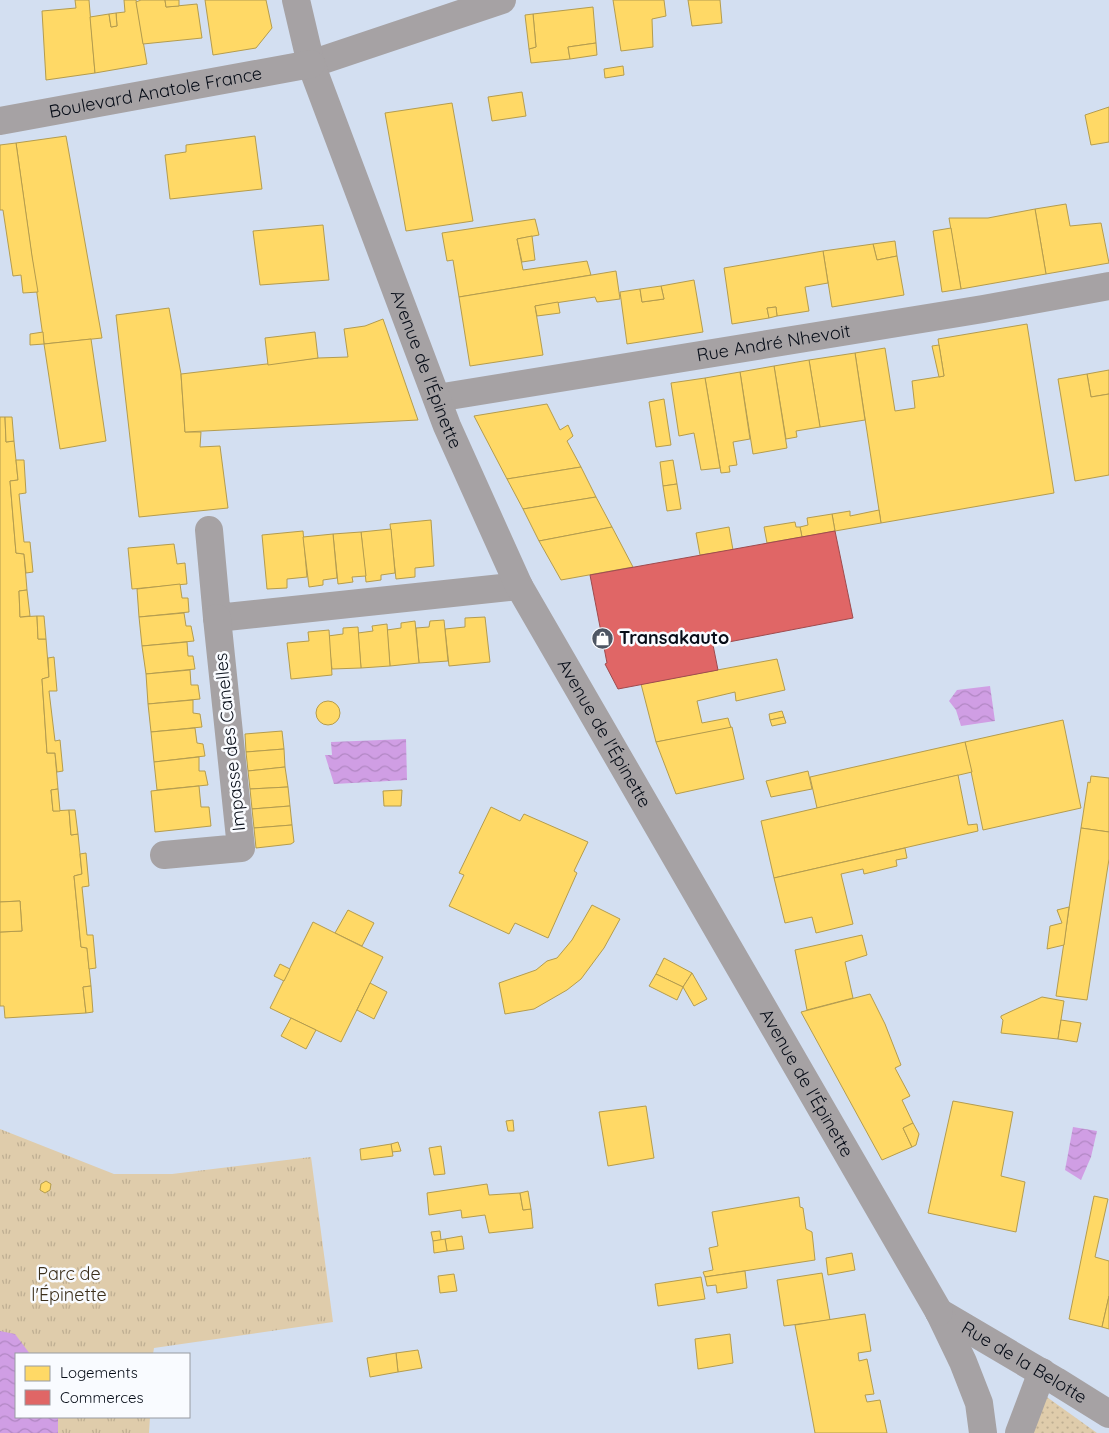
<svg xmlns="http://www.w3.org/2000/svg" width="1109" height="1433" viewBox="0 0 1109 1433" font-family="Quicksand,sans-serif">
<defs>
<pattern id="grass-dots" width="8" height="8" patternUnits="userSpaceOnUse" patternTransform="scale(1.25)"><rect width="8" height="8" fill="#dfccab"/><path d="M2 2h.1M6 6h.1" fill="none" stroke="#beae92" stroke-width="1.8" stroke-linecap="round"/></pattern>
<pattern id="park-tufts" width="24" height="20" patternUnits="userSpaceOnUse" patternTransform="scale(1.25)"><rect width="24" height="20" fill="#dfccab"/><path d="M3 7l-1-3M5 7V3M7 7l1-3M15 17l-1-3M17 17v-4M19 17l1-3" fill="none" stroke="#beae92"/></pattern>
<pattern id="water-waves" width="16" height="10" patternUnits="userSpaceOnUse" patternTransform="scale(1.25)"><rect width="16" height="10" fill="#d09ee4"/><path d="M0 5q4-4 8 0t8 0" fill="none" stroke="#b187c3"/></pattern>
</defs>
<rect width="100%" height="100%" fill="#d3dff1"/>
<!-- grass -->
<path fill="url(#grass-dots)" d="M1044,1395l53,38h-66z"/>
<!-- park -->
<path fill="url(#park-tufts)" d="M0,1129l114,45h58l139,-17 22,165 -179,26 -1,6h-137v63h134l-1,16h-149z"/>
<!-- water -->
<g fill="url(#water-waves)">
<path d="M990,686l5,35 -34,5 -5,-16 -7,-9 8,-11z"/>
<path d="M406,739l1,41 -73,4 -9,-29h7l-1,-13z"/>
<path d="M1073,1127l24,4 -6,26 -10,23 -16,-10z"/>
<path d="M0,1331l15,3 15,20h-14v63h42v16h-58z"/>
</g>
<!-- homes -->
<g fill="#ffd966" stroke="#b49c4e">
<path d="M75,0h14l6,73 -49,7 -4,-69 34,-3z"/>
<path d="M124,0h12l11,64 -52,9 -5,-56 19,-3 2,13 6,-1 -1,-13 9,-1z"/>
<path d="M141,0h24l1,7 31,-3 5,34 -59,6 -7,-42z"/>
<path d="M165,0h14v6l-13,1z"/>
<path d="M205,0h61l6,28 -16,20 -43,7z"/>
<path d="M613,0h51l2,16 -14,3 1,28 -32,4z"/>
<path d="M688,0h32l2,23 -30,3z"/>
<path d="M593,7l3,36 -28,4 2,12 -39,4 -2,-14 7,-2 -3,-33z"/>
<path d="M116,13l1,13 -6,1 -2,-13z"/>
<path d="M533,14l3,33 -7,2 -4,-34z"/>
<path d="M596,43l1,12 -27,4 -2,-12z"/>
<path d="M623,66l1,9 -19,3 -1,-9z"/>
<path d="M522,92l4,24 -34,5 -4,-24z"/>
<path d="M452,103l21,118 -67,10 -21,-118z"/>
<path d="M1109,107v35l-18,3 -6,-30z"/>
<path d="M66,136l36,202 -58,6 -28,-201z"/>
<path d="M255,136l7,53 -92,10 -5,-44 21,-3v-7z"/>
<path d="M16,143l16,113 6,36 -15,1 -2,-18 -8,1 -10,-66h-3v-65z"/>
<path d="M1066,204l4,22 31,-3 8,40 -63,11 -11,-65z"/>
<path d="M1035,209l11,65 -85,15 -12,-71h39z"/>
<path d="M535,219l4,16 -22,4 6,31 64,-9 4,14 -132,22 -6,-37 -6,1 -5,-28z"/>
<path d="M323,225l6,55 -69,5 -7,-54z"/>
<path d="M951,228l10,61 -19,3 -9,-61z"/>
<path d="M532,236l3,24 -13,2 -5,-23z"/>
<path d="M895,241l2,15 -20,4 -4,-16z"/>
<path d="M873,244l4,16 20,-4 7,39 -72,12 -9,-56z"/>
<path d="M823,251l5,32 -23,4 4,24 -32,5 -1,-9 -9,1 2,10 -37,6 -8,-56z"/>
<path d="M616,271l4,28 -23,3 -2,-5 -60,9 8,49 -73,11 -11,-69z"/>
<path d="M694,280l9,52 -76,12 -7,-52 20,-3 2,13 22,-3 -3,-13z"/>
<path d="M661,286l3,13 -22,3 -2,-13z"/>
<path d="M558,302l2,11 -23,3 -2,-10z"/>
<path d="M776,307l1,9 -8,2 -2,-10z"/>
<path d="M169,308l12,66 4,58h16l-1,15 20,-1 8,62 -89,9 -23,-202z"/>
<path d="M383,319l35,101 -233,12 -4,-58 137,-16 30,-1 -4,-28 21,-3z"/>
<path d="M1027,324l27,169 -173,30 -26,-170 30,-5 10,63 20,-3 -3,-27 32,-5 -6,-37z"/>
<path d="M43,332l1,12 -14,1v-11z"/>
<path d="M315,332l3,26 -50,7 -3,-27z"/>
<path d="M91,339l15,102 -46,8 -16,-105z"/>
<path d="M939,345l5,31 -5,1 -7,-31z"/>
<path d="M855,353l10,67 -45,7 -11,-67z"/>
<path d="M809,360l11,67 -24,4 1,6 -11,2 -12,-73z"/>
<path d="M774,366l13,82 -34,6 -13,-82z"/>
<path d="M1109,370v24l-18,3 -4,-23z"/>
<path d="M740,372l10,67 -17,3 4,23 -8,1 1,6 -9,1 -16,-95z"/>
<path d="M1087,374l4,23 18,-3v81l-34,6 -17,-102z"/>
<path d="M705,378l15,90 -19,2 -7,-37 -15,3 -8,-53z"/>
<path d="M664,399l7,46 -15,2 -7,-45z"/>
<path d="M547,404l13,26 8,-5 5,11 -6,5 14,26 -74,12 -33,-63z"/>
<path d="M0,417h5l1,25 8,-1 4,39 -8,1 6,72 8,1 3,36 -8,1 1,26 17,-1 1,23h8l3,38 -7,2 5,74h8l3,36 -7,1 2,21 16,-1 2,25 7,-1 4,40 -8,2 7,71 6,1 4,38 -8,1 3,26 -81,5 -1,-12h-4v-74l22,-1 -2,-30 -20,1z"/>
<path d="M5,417h7l2,24 -8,1z"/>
<path d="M16,460h8l2,33 -7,1 5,48h6l3,30 -7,1 -2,-19 -8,-1 -6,-72 8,-1z"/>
<path d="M673,460l4,24 -14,2 -3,-24z"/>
<path d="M581,467l15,30 -73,12 -16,-30z"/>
<path d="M677,484l4,25 -14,2 -4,-25z"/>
<path d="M596,497l16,30 -73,14 -16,-32z"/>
<path d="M879,510l2,13 -46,8 -3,-17 18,-3v5z"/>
<path d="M832,514l3,17 -33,6 -2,-10 8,-2 -1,-7z"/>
<path d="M431,520l3,46 -19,2v9l-19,2 -6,-55z"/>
<path d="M795,522l1,5h4l2,10 -35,6 -3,-16z"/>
<path d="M612,527l21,40 -72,13 -22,-39z"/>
<path d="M729,527l4,23 -33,5 -4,-22z"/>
<path d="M391,529l4,44 -14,2v5l-15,2 -5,-50z"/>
<path d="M303,531l4,46 -20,2v9l-20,1 -5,-54z"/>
<path d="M361,532l5,44 -14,1 1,5 -15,2 -5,-50z"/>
<path d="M333,534l4,44 -14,2v5l-14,2 -6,-50z"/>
<path d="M174,544l3,20 8,-1 2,21 -55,5 -4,-41z"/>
<path d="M180,584l2,14h6l1,14 -50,5 -2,-28z"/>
<path d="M27,590l3,26 -10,1 -1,-26z"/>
<path d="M184,613l2,13h5l3,15 -52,5 -3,-29z"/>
<path d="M37,616h7l2,23h-8z"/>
<path d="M485,617l5,45 -41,4 -4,-37 20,-2v-9z"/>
<path d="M444,620l4,41 -29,2 -3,-35 13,-1 1,-6z"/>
<path d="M415,621l4,42 -29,3 -3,-36 14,-2v-5z"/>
<path d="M387,624l3,42 -29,2 -3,-35 15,-2 -1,-5z"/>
<path d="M358,627l3,41 -29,1 -4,-33 15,-2v-6z"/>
<path d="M329,630l3,45 -41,4 -4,-36 22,-2 -1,-9z"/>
<path d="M187,642l1,14h5l2,13 -49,5 -4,-28z"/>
<path d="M54,657l3,34h-8l6,50 5,-1 3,31 -6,1 -2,-19h-8l-5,-74 7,-2 -1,-19z"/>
<path d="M777,659l8,31 -49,11 -1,-9 -38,9 5,22 26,-5 3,10 -75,14 -15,-58z"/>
<path d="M190,670l1,15h7l2,14 -52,5 -2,-30z"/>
<path d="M193,700v13l7,1 2,13 -51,5 -3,-28z"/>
<circle cx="328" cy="713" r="12"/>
<path d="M782,711l2,6 -14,3 -1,-6z"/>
<path d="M784,717l2,6 -14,3 -2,-6z"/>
<path d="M1063,720l18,88 -98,22 -18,-88z"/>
<path d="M732,727l12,52 -68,15 -20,-52z"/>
<path d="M195,728l2,15 6,1 2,12 -51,6 -3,-30z"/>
<path d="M282,731l2,18 -38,3 -1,-18z"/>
<path d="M965,742l7,30 -155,36 -7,-31z"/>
<path d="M284,749l1,18 -37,4 -2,-19z"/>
<path d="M199,757v14h6l3,14 -51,5 -3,-28z"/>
<path d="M285,767l3,20 -38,2 -2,-18z"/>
<path d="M808,771l4,18 -41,8 -5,-16z"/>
<path d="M958,775l10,50 9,-1 1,7 -204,47 -13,-57z"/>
<path d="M1091,776l18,2v54l-28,-4 7,-46 2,1z"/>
<path d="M199,786l2,21h8l2,19 -56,6 -4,-41z"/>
<path d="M288,787l2,19 -38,3 -2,-20z"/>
<path d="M58,789l2,22h-7l-2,-21z"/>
<path d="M402,790l-1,16h-17l-1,-15z"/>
<path d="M290,806l2,19 -38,3 -2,-19z"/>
<path d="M491,807l29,14 4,-7 64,28 -14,29 3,2 -29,65 -33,-15 -6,11 -60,-28 15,-31 -5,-2z"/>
<path d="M69,810h6l3,24 -7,1z"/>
<path d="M292,825l2,17 -3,2 -35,4 -2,-20z"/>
<path d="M1081,828l28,4v27l-22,141 -31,-4z"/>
<path d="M905,848l2,10 -11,2 1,6 -33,8 -1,-5 -22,5 12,50 -37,9 -4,-16 -27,6 -11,-45z"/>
<path d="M86,853l3,33 -7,1 5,48h6l3,33 -7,1 -2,-21 -6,-1 -7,-71 8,-2 -2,-20z"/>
<path d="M20,901l2,30 -22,1v-30z"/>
<path d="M592,905l28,14 -16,29 -23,31 -14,11 -33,19 -29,5 -6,-31 37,-13 11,-9 10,-3 15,-18z"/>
<path d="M1069,907l-5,38 -17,4 3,-23 12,-3 -5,-13z"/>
<path d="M348,910l26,13 -12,23 -27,-13z"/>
<path d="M313,922l70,35 -42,85 -71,-34z"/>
<path d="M862,935l5,20 -22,7 8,36 -46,12 -12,-60z"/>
<path d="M664,958l28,15 -9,14 -27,-13z"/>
<path d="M280,964l10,5 -6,12 -10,-5z"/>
<path d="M692,973l15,26 -13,7 -11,-19z"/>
<path d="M656,974l27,13 -6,13 -28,-14z"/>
<path d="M370,983l17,9 -13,27 -17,-9z"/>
<path d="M91,986l2,26 -7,1 -3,-26z"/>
<path d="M870,994l15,30 16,41 -6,3 15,28 -8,4 11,23 -10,5 9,19 -30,13 -81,-148z"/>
<path d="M1042,997l22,4 -6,38 -57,-6 2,-13 -2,-2v-2z"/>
<path d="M291,1018l25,12 -10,19 -25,-13z"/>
<path d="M1061,1020l20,3 -4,19 -19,-3z"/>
<path d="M953,1101l60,11 -12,64 24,6 -9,50 -88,-19z"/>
<path d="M646,1106l8,52 -46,8 -9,-54z"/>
<path d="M513,1120l1,11h-6l-2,-10z"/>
<path d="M913,1123l6,11 -3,11 -4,2 -9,-19z"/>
<path d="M398,1142l3,9 -9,1 -1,-8z"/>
<path d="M391,1144l2,12 -32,4 -1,-11z"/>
<path d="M441,1146l4,28 -11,1 -5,-27z"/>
<path d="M46,1181l5,3 -1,6 -5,3 -5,-3 1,-6z"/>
<path d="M487,1184l2,11 31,-2 3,17 8,-1 2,19 -44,5 -4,-18 -23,3 -1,-8 -32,5 -2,-22z"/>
<path d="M528,1191l3,18 -8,1 -3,-17z"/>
<path d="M1094,1196l14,3 -13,58 14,4v35l-7,31 -33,-8z"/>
<path d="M799,1197l1,10 3,1 3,21 6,3 3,28 -110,17 -2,-5 10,-2 -4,-22 9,-2 -6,-34z"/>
<path d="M440,1231l1,9 -8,1 -2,-9z"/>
<path d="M462,1236l2,13 -17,2 -2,-12z"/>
<path d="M445,1239l2,12 -13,2 -1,-12z"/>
<path d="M852,1253l3,17 -27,5 -2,-17z"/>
<path d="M745,1271l2,17 -30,5 -1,-8 -9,1 -2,-9z"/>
<path d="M822,1273l8,47 -46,6 -7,-46z"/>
<path d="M454,1274l3,17 -17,2 -2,-17z"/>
<path d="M701,1277l4,22 -47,7 -3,-22z"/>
<path d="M1109,1296v33l-7,-2z"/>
<path d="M865,1314l6,37 -13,2 1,8 8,-2 7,35 -9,1 2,7 13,-2 7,33h-72l-20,-108z"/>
<path d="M730,1334l3,29 -35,6 -3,-30z"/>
<path d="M418,1350l4,18 -24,4 -2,-19z"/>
<path d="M396,1353l2,19 -28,5 -3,-19z"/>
</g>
<!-- shops -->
<path fill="#e06666" stroke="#9f4b4e" d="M835,531l18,87 -140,27 5,25 -100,19 -13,-25 2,-1 -17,-88z"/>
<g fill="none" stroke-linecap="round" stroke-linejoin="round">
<!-- minor -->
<g stroke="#a6a2a4" stroke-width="28">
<path d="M311,64l191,-64"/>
<path id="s1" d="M437,398l546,-89 126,-23"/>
<path d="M209,530l8,88 302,-32"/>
<path d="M164,855l77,-7 -24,-230"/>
<path id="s2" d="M939,1312l117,69 53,33"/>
<path d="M939,1312l24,50 16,41 4,30"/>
<path d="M1019,1433l23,-61"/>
</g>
<!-- tertiary -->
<g stroke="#a6a2a4" stroke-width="28">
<path id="s3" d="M296,0l15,64 136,362 72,160 420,726"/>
<path id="s4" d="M0,121l311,-57"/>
</g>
</g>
<!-- icons -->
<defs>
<symbol id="shop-disc" viewBox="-11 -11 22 22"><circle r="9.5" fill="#4e5663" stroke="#f9fbff"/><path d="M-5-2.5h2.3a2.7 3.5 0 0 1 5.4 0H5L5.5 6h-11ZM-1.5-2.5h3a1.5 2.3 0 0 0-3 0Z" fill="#fff"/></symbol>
</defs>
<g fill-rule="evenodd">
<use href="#shop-disc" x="590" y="626" width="25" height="25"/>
</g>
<g text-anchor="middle" stroke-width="5" stroke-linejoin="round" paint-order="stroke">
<!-- street labels -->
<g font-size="18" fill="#060c17" stroke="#f9fbff">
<text dy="6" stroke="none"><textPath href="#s4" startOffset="158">Boulevard Anatole France</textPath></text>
<text dy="6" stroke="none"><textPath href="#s1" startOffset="341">Rue André Nhevoit</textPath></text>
<text dy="6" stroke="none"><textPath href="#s3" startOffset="392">Avenue de l'Épinette</textPath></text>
<text dy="6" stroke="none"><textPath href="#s3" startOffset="798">Avenue de l'Épinette</textPath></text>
<text transform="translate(230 742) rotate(-96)" y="6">Impasse des Canelles</text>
<text dy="6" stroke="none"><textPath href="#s3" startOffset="1202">Avenue de l'Épinette</textPath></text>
<text dy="6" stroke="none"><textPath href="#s2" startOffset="99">Rue de la Belotte</textPath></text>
</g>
<!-- poi labels -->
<g font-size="18" font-weight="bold" fill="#060c17" stroke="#f9fbff" text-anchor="start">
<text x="619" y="644">Transakauto</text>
</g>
<!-- park labels -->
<g font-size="18" fill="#3b2f1b" stroke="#f9fbff">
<text x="69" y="1280">Parc de<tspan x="69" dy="21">l'Épinette</tspan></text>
</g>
</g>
<!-- legend -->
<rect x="15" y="1353" width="175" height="65" fill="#f9fbff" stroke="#989ba2"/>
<rect x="25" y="1366" width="25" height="15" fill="#ffd966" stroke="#989ba2"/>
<text x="60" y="1378" font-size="15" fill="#060c17">Logements</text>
<rect x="25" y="1390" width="25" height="15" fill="#e06666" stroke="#989ba2"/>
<text x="60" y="1403" font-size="15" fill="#060c17">Commerces</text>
</svg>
